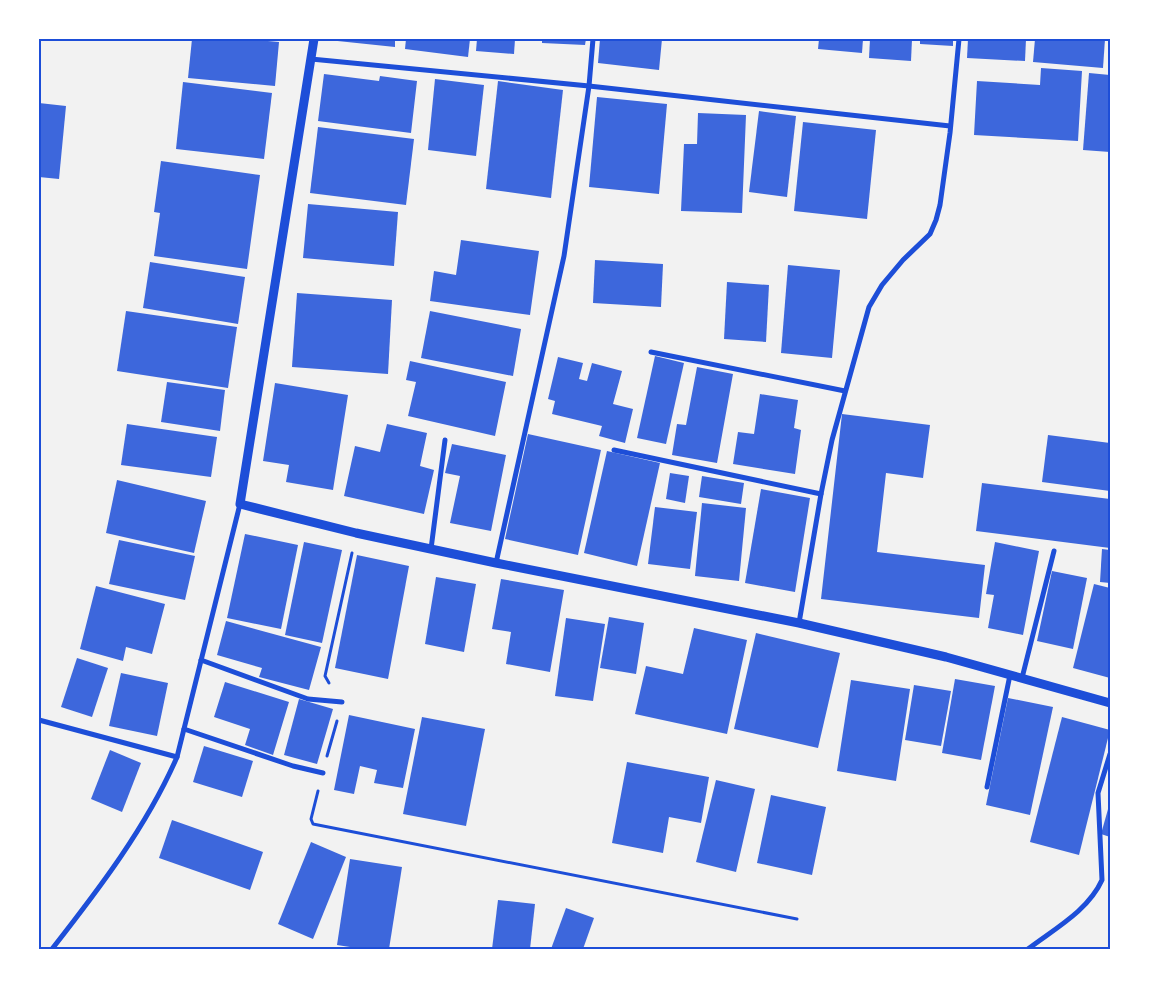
<svg xmlns="http://www.w3.org/2000/svg" width="1149" height="988" viewBox="0 0 1149 988" font-family="'Exo 2',sans-serif">
<rect width="100%" height="100%" fill="#f2f2f2"/>
<!-- building -->
<g fill="#3d67dc">
<path d="M192,39h54l33,3 -4,44 -87,-8z"/>
<path d="M328,39h67v8l-67,-7z"/>
<path d="M406,39h64l-2,18 -63,-8z"/>
<path d="M477,39h38l-1,15 -38,-3z"/>
<path d="M542,39h44l-1,6 -43,-2z"/>
<path d="M600,39h62l-3,31 -61,-7z"/>
<path d="M819,39h44l-1,14 -44,-4z"/>
<path d="M870,39h42l-1,22 -42,-3z"/>
<path d="M920,39h33v7l-33,-2z"/>
<path d="M968,39h58l-1,22 -58,-3z"/>
<path d="M1035,39h70l-2,29 -70,-6z"/>
<path d="M1041,68l41,3 -4,70 -104,-6 3,-54 63,4z"/>
<path d="M1089,73l21,2v77l-27,-2z"/>
<path d="M324,74l55,7 1,-5 37,5 -6,52 -93,-12z"/>
<path d="M435,79l49,6 -8,71 -48,-6z"/>
<path d="M498,81l65,9 -12,108 -65,-9z"/>
<path d="M183,82l89,11 -8,66 -88,-10z"/>
<path d="M597,97l70,7 -8,90 -70,-7z"/>
<path d="M39,103l27,3 -7,73 -20,-2z"/>
<path d="M759,111l37,5 -9,81 -38,-5z"/>
<path d="M698,113l48,2 -4,98 -61,-2 3,-67h13z"/>
<path d="M803,122l73,8 -9,89 -73,-8z"/>
<path d="M318,127l96,12 -8,66 -96,-12z"/>
<path d="M161,161l99,14 -13,94 -93,-13 6,-43 -6,-1z"/>
<path d="M308,204l90,8 -4,54 -91,-8z"/>
<path d="M461,240l78,11 -9,64 -100,-14 4,-30 22,4z"/>
<path d="M595,260l68,4 -2,43 -68,-4z"/>
<path d="M150,262l95,15 -7,47 -95,-16z"/>
<path d="M788,265l52,5 -8,88 -51,-5z"/>
<path d="M727,282l42,3 -3,57 -42,-3z"/>
<path d="M297,293l95,7 -4,74 -96,-7z"/>
<path d="M126,311l111,16 -9,61 -111,-17z"/>
<path d="M430,311l91,18 -8,47 -92,-18z"/>
<path d="M655,356l29,7 -18,81 -29,-6z"/>
<path d="M558,357l25,6 -4,16 8,2 5,-18 30,8 -9,33 20,5 -8,34 -26,-7 3,-10 -50,-12 3,-13 -7,-2z"/>
<path d="M410,361l96,21 -11,54 -87,-20 8,-34 -10,-2z"/>
<path d="M697,367l36,7 -16,89 -45,-8 5,-31 9,1z"/>
<path d="M167,382l58,8 -5,41 -59,-9z"/>
<path d="M275,383l73,12 -15,95 -47,-8 3,-17 -26,-4z"/>
<path d="M760,394l38,6 -4,28 7,2 -6,44 -62,-10 5,-32 16,2z"/>
<path d="M842,414l88,11 -7,53 -37,-5 -9,79 108,13 -6,53 -158,-19z"/>
<path d="M127,424l90,13 -6,40 -90,-12z"/>
<path d="M387,424l40,9 -7,33 14,4 -10,44 -80,-18 11,-50 25,6z"/>
<path d="M528,434l73,16 -23,105 -73,-16z"/>
<path d="M1048,435l62,8v48l-68,-9z"/>
<path d="M452,444l54,11 -15,76 -41,-8 10,-47 -15,-3z"/>
<path d="M607,451l53,12 -23,103 -53,-13z"/>
<path d="M670,473l19,3 -4,27 -19,-4z"/>
<path d="M702,476l42,7 -3,21 -42,-7z"/>
<path d="M117,480l89,21 -12,52 -88,-20z"/>
<path d="M982,483l128,16v49l-134,-17z"/>
<path d="M761,489l49,9 -15,94 -50,-9z"/>
<path d="M702,503l44,5 -7,73 -44,-5z"/>
<path d="M655,507l42,5 -7,57 -42,-5z"/>
<path d="M245,534l53,11 -17,84 -54,-11z"/>
<path d="M119,540l76,16 -10,44 -76,-16z"/>
<path d="M304,542l38,8 -20,93 -37,-8z"/>
<path d="M995,542l44,9 -16,84 -35,-7 6,-33 -8,-1z"/>
<path d="M1102,549l8,1v33l-10,-1z"/>
<path d="M357,555l52,11 -21,113 -53,-11z"/>
<path d="M1052,571l35,7 -14,71 -36,-8z"/>
<path d="M436,577l40,7 -12,68 -39,-8z"/>
<path d="M501,579l63,11 -14,82 -44,-8 5,-32 -19,-3z"/>
<path d="M1094,584l16,4v90l-37,-10z"/>
<path d="M96,586l69,18 -13,50 -26,-7 -3,14 -43,-12z"/>
<path d="M609,617l35,6 -8,51 -36,-6z"/>
<path d="M566,618l39,6 -12,77 -38,-5z"/>
<path d="M226,621l95,26 -12,43 -50,-13 3,-9 -45,-13z"/>
<path d="M694,628l53,12 -20,94 -92,-20 11,-48 37,8z"/>
<path d="M756,633l84,20 -22,95 -84,-19z"/>
<path d="M77,658l31,10 -16,49 -31,-10z"/>
<path d="M121,673l47,10 -11,53 -48,-10z"/>
<path d="M955,679l40,7 -14,74 -39,-7z"/>
<path d="M851,680l59,9 -14,92 -59,-10z"/>
<path d="M225,682l64,20 -16,53 -28,-10 5,-16 -36,-12z"/>
<path d="M914,685l37,6 -10,55 -36,-6z"/>
<path d="M1008,698l45,9 -23,108 -44,-10z"/>
<path d="M299,699l34,10 -16,55 -33,-9z"/>
<path d="M349,715l66,14 -12,59 -29,-5 3,-13 -17,-4 -6,28 -20,-4z"/>
<path d="M422,717l63,12 -19,97 -63,-12z"/>
<path d="M1062,717l48,13 -31,125 -49,-13z"/>
<path d="M204,746l49,15 -11,36 -49,-15z"/>
<path d="M110,750l31,13 -19,49 -31,-13z"/>
<path d="M627,762l82,15 -8,46 -32,-6 -6,36 -51,-10z"/>
<path d="M716,780l39,9 -19,83 -40,-10z"/>
<path d="M771,795l55,12 -14,68 -55,-12z"/>
<path d="M1110,802v35l-9,-3z"/>
<path d="M172,820l91,32 -13,38 -91,-32z"/>
<path d="M311,842l35,15 -33,82 -35,-15z"/>
<path d="M350,859l52,8 -13,82h-26l-26,-4z"/>
<path d="M498,900l37,4 -5,45h-38z"/>
<path d="M566,908l28,10 -11,31h-32z"/>
</g>
<g fill="none" stroke-linecap="round" stroke-linejoin="round">
<!-- path -->
<g stroke="#1d4ed8" stroke-width="3">
<path d="M329,683l-4,-7 27,-123"/>
<path d="M327,756l10,-35"/>
<path d="M318,791l-7,28 2,5 484,95"/>
</g>
<!-- minor -->
<g stroke="#1d4ed8" stroke-width="5">
<path d="M311,59l278,27 361,40"/>
<path d="M651,352l194,39"/>
<path d="M614,450l207,44"/>
<path d="M431,549l14,-109"/>
<path d="M496,563l68,-307 25,-170 4,-47"/>
<path d="M799,623l22,-129 11,-54 37,-133 13,-22 21,-25 27,-26 6,-14 4,-15 10,-72 9,-94"/>
<path d="M201,660l107,39 34,3"/>
<path d="M1022,678l32,-127"/>
<path d="M39,720l138,37"/>
<path d="M184,729l109,37 30,7"/>
<path d="M987,787l23,-112"/>
<path d="M52,949c47,-60 95,-123 125,-192l63,-253"/>
<path d="M1028,949c26,-20 60,-38 74,-69l-4,-87 12,-39"/>
</g>
<!-- tertiary -->
<path stroke="#1d4ed8" stroke-width="9" d="M314,39l-74,465 116,29 140,30 303,60 147,34 164,46"/>
</g>
<!-- border -->
<rect width="1149" height="988" fill="none" stroke="#ffffff" stroke-width="80"/>
<rect x="40" y="40" width="1069" height="908" fill="none" stroke="#1d4ed8" stroke-width="2"/>
</svg>
